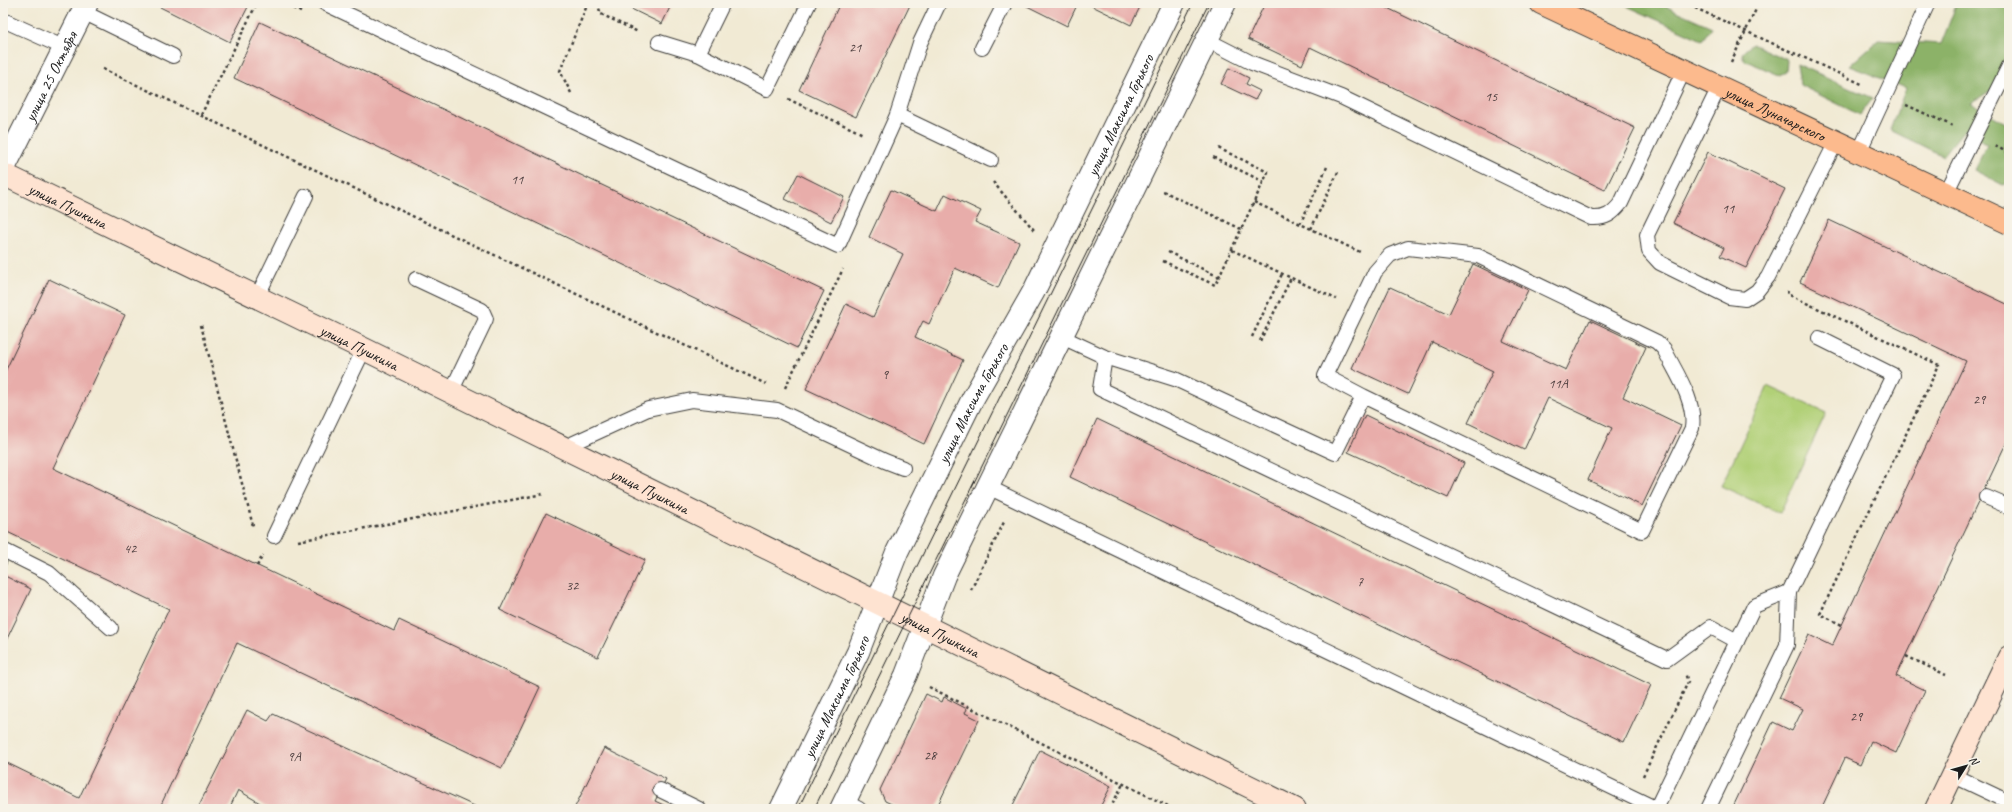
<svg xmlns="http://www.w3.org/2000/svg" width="2012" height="812" viewBox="0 0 2012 812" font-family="Caveat,sans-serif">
<rect width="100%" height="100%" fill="#f7f3e8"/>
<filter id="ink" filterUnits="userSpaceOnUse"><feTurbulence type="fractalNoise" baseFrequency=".025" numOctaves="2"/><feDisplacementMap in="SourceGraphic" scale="8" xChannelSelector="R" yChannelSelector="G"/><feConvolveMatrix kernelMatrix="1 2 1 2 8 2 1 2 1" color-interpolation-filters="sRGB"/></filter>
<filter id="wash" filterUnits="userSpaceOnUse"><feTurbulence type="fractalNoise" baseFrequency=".012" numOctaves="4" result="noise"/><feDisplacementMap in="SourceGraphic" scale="16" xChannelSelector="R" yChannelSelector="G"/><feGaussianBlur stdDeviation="0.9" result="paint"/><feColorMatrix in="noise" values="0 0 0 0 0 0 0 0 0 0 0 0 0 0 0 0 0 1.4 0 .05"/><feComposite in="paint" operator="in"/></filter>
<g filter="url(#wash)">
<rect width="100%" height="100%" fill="#f1ead4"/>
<!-- green -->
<path fill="#b1d077" stroke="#66764a" d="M1768,386l58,27 -46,100 -59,-27z"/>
<!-- forest -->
<g fill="#8cb268" stroke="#546742">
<path d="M1620,3h38l54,24 -10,13z"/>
<path d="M1957,3h52v76l-38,24 38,22v58l-6,2 -29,-15 13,-26 -23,-14 -21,26 -53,-26 16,-42 -57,-22 29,-26 63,4z"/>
<path d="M1752,44l35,16 -1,12 -7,3 -35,-15 -2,-7z"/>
<path d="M1797,64l76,34 -13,17 -60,-30z"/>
</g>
<g id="blocks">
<!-- building -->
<g fill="#e8adaa">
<path d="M152,3h98l-20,39z"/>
<path d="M619,3h53l-10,21z"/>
<path d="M840,3h71l-55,114 -57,-27z"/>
<path d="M1024,3h54l-11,23 -44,-22z"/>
<path d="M1086,3h56l-11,22z"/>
<path d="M1265,3h112l258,125 -30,62 -295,-143 -8,18 -54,-26z"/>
<path d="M260,22l564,269 -27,57 -563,-270z"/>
<path d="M1229,68l20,10 -3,6 14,7 -5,9 -34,-16z"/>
<path d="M1708,152l77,37 -39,79 -26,-12 4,-8 -51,-25z"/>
<path d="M798,174l46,23 -13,25 -46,-23z"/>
<path d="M891,190l46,21 8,-17 36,17 -6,11 44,20 -21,46 -43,-20 -26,56 -6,-3 -8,16 48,23 -39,84 -118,-55 40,-85 27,13 30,-63 -34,-17z"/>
<path d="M1829,220l180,85v132l-113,239 29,14 -29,63 -25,-12 -11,24 -15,-7 -24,51h-89l41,-87 19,9 11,-22 -24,-11 30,-63 23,11 134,-285 -166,-79z"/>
<path d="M1473,264l55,26 -25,51 63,29 24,-50 56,27 -23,50 58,28 -39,81 -54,-26 24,-52 -64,-30 -24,52 -56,-27 25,-52 -61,-29 -24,52 -56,-26 38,-81 59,27z"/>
<path d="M49,279l76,36 -72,153 341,163 5,-11 141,67 -38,81 -265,-125 -78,166h-156v-48l76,37 90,-189 -166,-79v-154z"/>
<path d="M1365,415l99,48 -16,35 -100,-46z"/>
<path d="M1097,419l554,266 -27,57 -554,-265z"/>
<path d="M546,513l99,47 -47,97 -98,-47z"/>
<path d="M3,560l4,2 -4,9z"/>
<path d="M3,575l28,14 -28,58z"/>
<path d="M926,694l16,8 2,-5 23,12 -2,4 14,7 -43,89h-34l-17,-8 -5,-11z"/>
<path d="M247,710l21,11 5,-7 208,95h-211l-32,-19 -9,19h-32z"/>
<path d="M604,748l62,31 -11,22 17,8h-98z"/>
<path d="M1040,750l71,36 -12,23h-83l-4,-2z"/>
</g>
</g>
</g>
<g filter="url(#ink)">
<use href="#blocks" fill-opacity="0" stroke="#3c3b38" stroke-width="1"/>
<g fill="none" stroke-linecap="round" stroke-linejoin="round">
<defs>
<g id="service">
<path d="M324,3l514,243 59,-131 23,-72 19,-40"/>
<path d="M83,12l90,44"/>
<path d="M3,20l62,28"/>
<path d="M1207,40l45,23 89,34 250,121c15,1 21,-4 30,-15l63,-133"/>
<path d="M659,42l39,12 69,35 42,-86"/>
<path d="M982,48l23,-45"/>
<path d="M698,54l25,-51"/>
<path d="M1719,87l-72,148 2,16 11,12 69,34 16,2 12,-8 11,-14 68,-135"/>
<path d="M897,115l94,45"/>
<path d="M1859,152l69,-149"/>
<path d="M1946,193l63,-127"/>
<path d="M416,279l66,31 4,9 -35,73"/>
<path d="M257,297l49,-101"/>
<path d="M1062,337l43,20 -5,32 567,270 44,-32 26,14"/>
<path d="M1105,357l70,22 160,74 28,-57 279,135 50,-103c4,-27 -16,-55 -28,-79l-7,-7 -179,-86 -70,-8 -18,7 -15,17 -50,104 38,20"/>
<path d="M565,447l83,-38 44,-9 85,10 108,51 18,7"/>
<path d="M988,487l669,322"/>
<path d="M1986,497l23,10"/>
<path d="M274,536l90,-187"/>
<path d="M3,550l46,23 62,55"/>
<path d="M1952,775l57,27"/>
<path d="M660,790l39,19"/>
<path d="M844,801l15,8"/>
<path d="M1656,809l98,-203 35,-14"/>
<path d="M1708,809l79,-164 2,-53 104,-217 -74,-37"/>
</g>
<g id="minor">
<path id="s1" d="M781,809l77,-157 39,-100 75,-152 62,-109 140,-288"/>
<path d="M841,809l65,-134 38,-99 281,-573"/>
</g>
<g id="tertiary">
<path id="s2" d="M3,170l84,-167"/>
</g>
<g id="secondary">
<path id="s3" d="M3,174l361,175 931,460"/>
<path d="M1936,809l73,-152"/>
</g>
<g id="primary">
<path id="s4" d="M1541,3l468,220"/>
</g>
</defs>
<!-- service casing -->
<use href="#service" stroke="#3c3b38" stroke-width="16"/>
<!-- minor casing -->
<use href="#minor" stroke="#3c3b38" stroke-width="24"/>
<!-- tertiary casing -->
<use href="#tertiary" stroke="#3c3b38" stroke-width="24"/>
<!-- secondary casing -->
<use href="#secondary" stroke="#3c3b38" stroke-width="24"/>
<!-- primary casing -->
<use href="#primary" stroke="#3c3b38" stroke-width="24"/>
<!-- path -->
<g stroke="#3c3b38" stroke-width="2.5" stroke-dasharray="3 3" stroke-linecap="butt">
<path d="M282,3l21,10"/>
<path d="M597,3l4,11 37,18"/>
<path d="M1684,3l180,82"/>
<path d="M1731,62l28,-59"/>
<path d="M103,69l663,315"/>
<path d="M571,93l-11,-22 28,-68"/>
<path d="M788,99l75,35"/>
<path d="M1906,105l47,21"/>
<path d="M201,115l56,-112"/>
<path d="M1995,146l14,7"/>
<path d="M1213,157l51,25"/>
<path d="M993,182l41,48"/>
<path d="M1163,191l78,38"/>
<path d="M1254,202l108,51"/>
<path d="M1300,224l27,-57"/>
<path d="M1311,229l27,-57"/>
<path d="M1232,250l104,49"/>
<path d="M1168,252l51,25"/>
<path d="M1163,261l52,24 53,-113 -50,-24"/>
<path d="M1788,291l-1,3 152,71 -119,249 22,11"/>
<path d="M201,325l52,201"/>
<path d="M1252,337l30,-63"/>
<path d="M1260,341l31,-63"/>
<path d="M785,388l58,-119"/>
<path d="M298,541l245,-47"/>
<path d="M257,566l6,-11"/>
<path d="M971,590l34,-70"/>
<path d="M1906,656l40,19"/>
<path d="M929,687l245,122"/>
<path d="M1643,776l45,-94 -3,-9"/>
<path d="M1110,809l13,-25"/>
</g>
<!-- service -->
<use href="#service" stroke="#fff" stroke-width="14"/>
<!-- minor -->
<use href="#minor" stroke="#fff" stroke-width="22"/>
<!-- tertiary -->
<use href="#tertiary" stroke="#fff" stroke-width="22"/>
<!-- secondary -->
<use href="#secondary" stroke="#fee3d1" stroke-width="22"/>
<!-- primary -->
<use href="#primary" stroke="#fcba8d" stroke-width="22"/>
<!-- tram -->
<g stroke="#1c1c1c" stroke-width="1">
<path d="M798,809l395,-806"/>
<path d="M814,809l395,-806"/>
</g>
</g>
</g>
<g text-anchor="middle" stroke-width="3" stroke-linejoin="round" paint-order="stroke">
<!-- number labels -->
<g font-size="14" fill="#4f4040">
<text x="855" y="52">21</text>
<text x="1491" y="101">15</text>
<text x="517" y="184">11</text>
<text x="1728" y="213">11</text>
<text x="885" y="379">9</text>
<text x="1558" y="388">11А</text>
<text x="1979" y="404">29</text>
<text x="130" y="553">42</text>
<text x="1360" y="586">7</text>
<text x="572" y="590">32</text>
<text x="1856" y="721">29</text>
<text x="930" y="760">28</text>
<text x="294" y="761">9А</text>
</g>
<!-- street labels -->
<g font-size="16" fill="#1c1c1c" stroke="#f7f3e8">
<text dy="6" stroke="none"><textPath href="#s2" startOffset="105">улица 25 Октября</textPath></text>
<text dy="6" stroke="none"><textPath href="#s4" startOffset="259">улица Луначарского</textPath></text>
<text dy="6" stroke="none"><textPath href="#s1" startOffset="773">улица Максима Горького</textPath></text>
<text dy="6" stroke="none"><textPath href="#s3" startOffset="72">улица Пушкина</textPath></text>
<text dy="6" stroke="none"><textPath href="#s3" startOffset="396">улица Пушкина</textPath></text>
<text dy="6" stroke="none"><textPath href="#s1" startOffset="449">улица Максима Горького</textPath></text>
<text dy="6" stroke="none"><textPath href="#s3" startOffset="720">улица Пушкина</textPath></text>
<text dy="6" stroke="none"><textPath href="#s3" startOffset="1044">улица Пушкина</textPath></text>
<text dy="6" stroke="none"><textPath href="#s1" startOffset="125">улица Максима Горького</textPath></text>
</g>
</g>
<!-- margin -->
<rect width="2012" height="812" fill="none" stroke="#f7f3e8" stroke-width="16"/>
<!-- north arrow -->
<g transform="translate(1966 766) rotate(53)" stroke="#f7f3e8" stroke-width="3" paint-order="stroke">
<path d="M0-3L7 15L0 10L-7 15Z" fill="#1c1c1c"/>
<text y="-6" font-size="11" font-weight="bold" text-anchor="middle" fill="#1c1c1c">N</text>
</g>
</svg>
